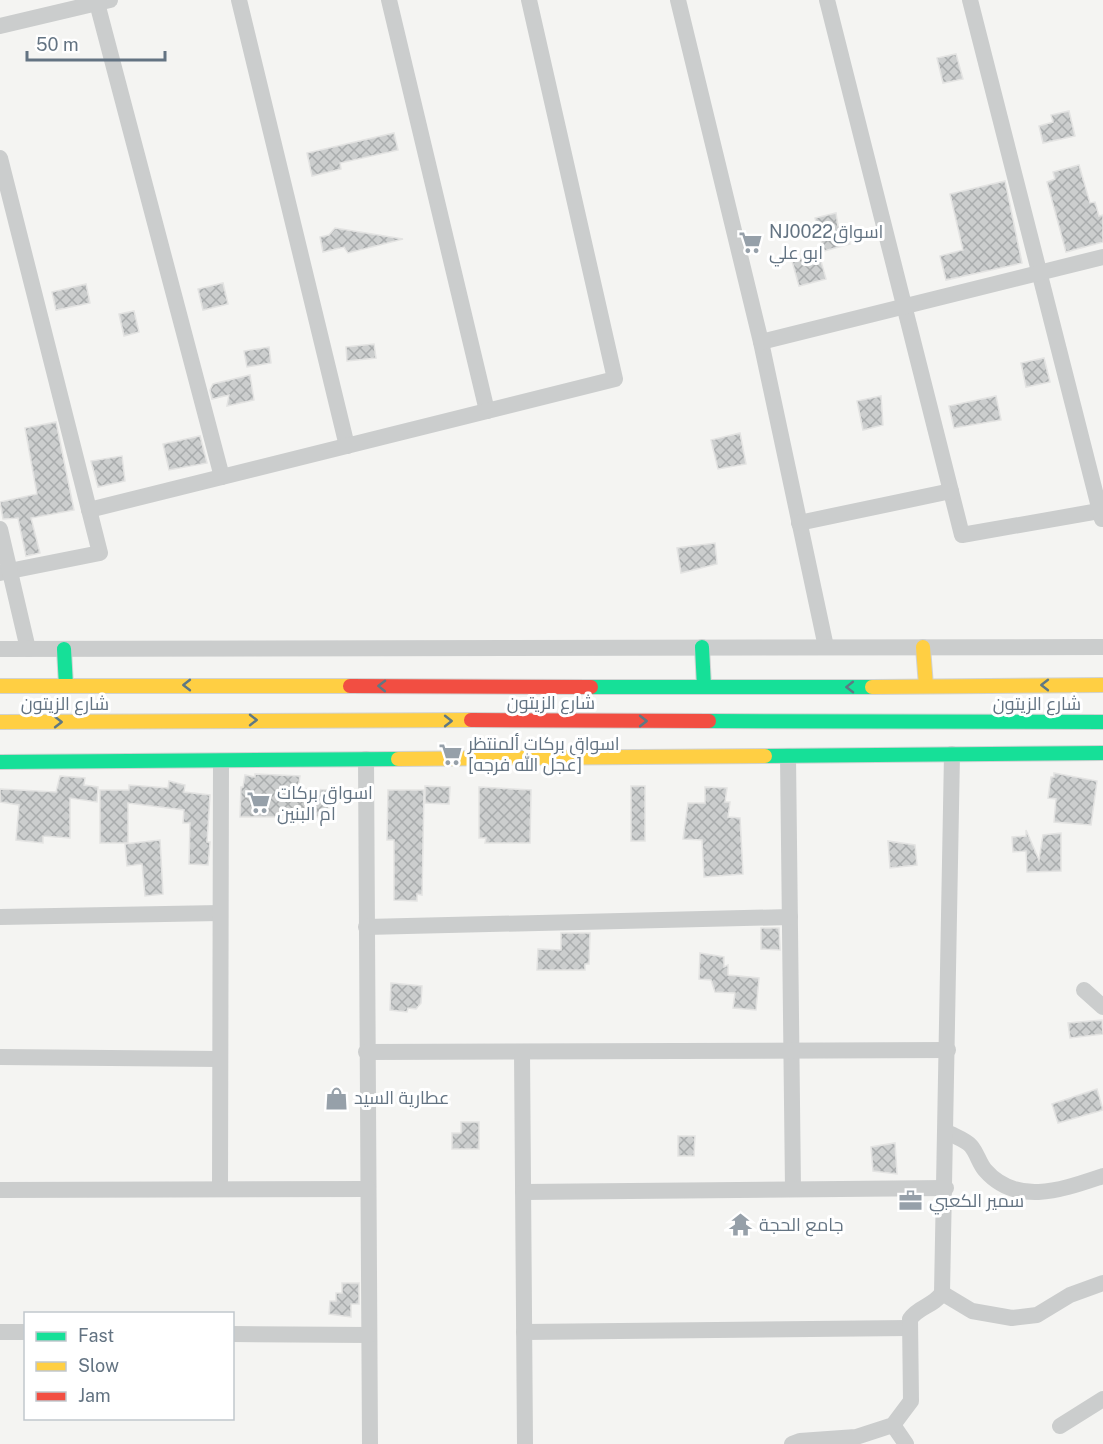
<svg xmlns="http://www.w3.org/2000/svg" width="1103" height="1444" viewBox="0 0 1103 1444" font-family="'Public Sans',Cairo,sans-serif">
<defs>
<pattern id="building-cross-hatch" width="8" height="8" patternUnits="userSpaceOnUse" patternTransform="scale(1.5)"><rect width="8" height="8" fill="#cccece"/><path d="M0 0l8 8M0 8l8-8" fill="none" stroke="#a9acad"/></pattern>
</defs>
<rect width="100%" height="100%" fill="#f4f4f2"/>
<!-- building -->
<g fill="url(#building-cross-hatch)" stroke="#e3e3e2" stroke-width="1.5">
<path d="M956,54l7,25 -20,4 -6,-25z"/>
<path d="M1069,111l6,25 -32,7 -4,-17 14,-4 -2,-7z"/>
<path d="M394,133l4,17 -58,13 1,6 -29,7 -5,-23z"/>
<path d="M1079,165l11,38 5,-1 4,14 4,-1v27l-37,10 -19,-70 8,-3 -2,-7z"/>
<path d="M1005,181l17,82 -76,17 -6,-24 23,-6 -13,-56z"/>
<path d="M836,213l2,13 7,-2 5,20 -26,7 -9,-33z"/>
<path d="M335,228l68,11 -55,14 -4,-6 -21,5 -3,-15 9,-2z"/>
<path d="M819,254l7,25 -27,7 -7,-25z"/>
<path d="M223,283l5,21 -25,6 -5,-21z"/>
<path d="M86,284l4,19 -34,7 -4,-18z"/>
<path d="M134,311l5,21 -15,4 -5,-22z"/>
<path d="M374,344l2,14 -29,3 -1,-14z"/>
<path d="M269,347l2,16 -24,4 -3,-16z"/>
<path d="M1044,358l6,24 -24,5 -5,-24z"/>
<path d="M250,375l4,25 -27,6 2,-11 -17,4 -2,-9 3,-6z"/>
<path d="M881,396l2,29 -20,5 -6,-29z"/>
<path d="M996,396l5,24 -47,8 -5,-22z"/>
<path d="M56,422l18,88 -43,8 9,35 -14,3 -8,-38 -15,1 -3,-17 37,-8 -12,-66z"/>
<path d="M740,433l6,31 -28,5 -7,-29z"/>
<path d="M200,436l7,27 -38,7 -6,-26z"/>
<path d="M122,456l3,25 -27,6 -7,-26z"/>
<path d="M715,543l2,21 -36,9 -4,-25z"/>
<path d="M1054,773l43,8 -6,44 -37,-3 2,-23 -8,-1 3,-21h3z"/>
<path d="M255,774l45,2 -2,13 32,1 -2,27h-88l1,-30h2l2,-12 10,2z"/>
<path d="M60,776l25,2 -1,7 14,2 -1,15 -27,-4v40l-27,-2v7l-27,-3 3,-35 -19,-3v-13l56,3z"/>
<path d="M169,781l16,4 -1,7 26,3 -3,47h3l-2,23 -19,-1 1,-41h-7l1,-13 -56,-7v40h-28v-53h29v-5l39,3z"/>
<path d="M425,786l25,1 -1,17 -24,-1z"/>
<rect x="631" y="786" width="14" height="55"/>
<path d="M479,787l52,3 -1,53h-45l1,-5h-7z"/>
<path d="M705,787l22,1 -2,14h5l-2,15 12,1 3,56 -39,3 -2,-37 -19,-1 5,-36h17z"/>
<path d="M388,790h36l-2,105 -5,-1v7l-23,-1v-60h-7z"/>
<path d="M1026,830l13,30 4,-25 18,-2v38l-34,1 -1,-21 -13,1 -1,-15 14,-1z"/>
<path d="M160,840l3,54 -18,2 -3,-32 -15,2 -2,-22z"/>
<path d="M888,841l27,4 2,20 -27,3z"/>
<path d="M761,928h18l1,22 -19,-1z"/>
<path d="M561,933h29l-1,31h-4v6h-48l1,-21 23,1z"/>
<path d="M700,953l24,4v10l4,-2v10l31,3 -3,32 -23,-2 2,-15 -20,-1 -4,-12 -12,-1z"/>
<path d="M391,983l31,3 -1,17 -5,6 -8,-1 -1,4 -17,-2z"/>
<path d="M1102,1020l1,14 -33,4 -2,-15z"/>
<path d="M1097,1089l6,21 -45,13 -6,-19z"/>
<path d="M461,1122h18v27h-27v-16h9z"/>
<path d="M678,1136h17l-1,20h-16z"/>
<path d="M895,1143l2,31 -24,-3 -2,-24z"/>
<path d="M342,1283h17v21h-8v13l-22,-3 1,-13h6v-8h6z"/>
</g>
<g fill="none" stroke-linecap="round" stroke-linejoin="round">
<defs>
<g id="fast">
<path d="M702,647l2,40"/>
<path d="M64,649l2,37"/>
<path d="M591,687h281"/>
<path d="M709,721l394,1"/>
<path d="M765,756l338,-3"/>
<path d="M0,762l398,-3"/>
</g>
<g id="slow">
<path d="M923,647l3,39"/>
<path d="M0,686h350"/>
<path d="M872,687l231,-2"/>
<path d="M0,722l471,-2"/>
<path d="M398,759l367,-3"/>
</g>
<g id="jam">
<path d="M350,686l241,1"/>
<path d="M471,720l238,1"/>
</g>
</defs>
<!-- fast casing -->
<use href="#fast" stroke="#d0d2d2" stroke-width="16"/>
<!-- slow casing -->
<use href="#slow" stroke="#d0d2d2" stroke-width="16"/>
<!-- jam casing -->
<use href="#jam" stroke="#d0d2d2" stroke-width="16"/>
<!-- street -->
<g stroke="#cbcdcd" stroke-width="16">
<path d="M239,0l108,446"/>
<path d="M389,0l98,411"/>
<path d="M678,0l83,342 65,305"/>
<path d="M827,0l135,535 137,-24"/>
<path d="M970,0l132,519"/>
<path d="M97,3l125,474"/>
<path d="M0,26l110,-26"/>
<path d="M0,158l100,395 -100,20"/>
<path d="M761,342l342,-85"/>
<path d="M89,510l526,-131 -86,-379"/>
<path d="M799,523l152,-32"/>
<path d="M0,529l28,120"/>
<path d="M0,649l1103,-2"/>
<path d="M788,756l5,433"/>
<path d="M366,759l4,685"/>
<path d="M0,917l220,-4"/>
<path d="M366,927l424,-10"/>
<path d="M1084,990l19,17"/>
<path d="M366,1052l582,-2"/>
<path d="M522,1052l3,392"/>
<path d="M0,1057l220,2"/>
<path d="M947,1132c7,4 19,8 24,14 6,7 8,17 14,24 32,37 79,19 118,6"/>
<path d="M220,1189l1,-428"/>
<path d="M0,1190l368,-1"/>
<path d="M523,1192l423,-4"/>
<path d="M942,1293l30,18 40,7 25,-3 33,-20 33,-12"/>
<path d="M0,1332h26"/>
<path d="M524,1332l385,-4"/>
<path d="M232,1334l137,1"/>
<path d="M893,1425l13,19"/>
<path d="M1060,1426l43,-27"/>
<path d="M792,1444l8,-3 56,-4 37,-12 18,-24 -1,-82c9,-13 24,-13 32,-26l10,-539"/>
</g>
<!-- fast -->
<use href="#fast" stroke="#16e098" stroke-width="14"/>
<!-- slow -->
<use href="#slow" stroke="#ffcf43" stroke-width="14"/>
<!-- jam -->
<use href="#jam" stroke="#f24e42" stroke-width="14"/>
</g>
<!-- one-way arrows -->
<defs><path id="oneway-chevron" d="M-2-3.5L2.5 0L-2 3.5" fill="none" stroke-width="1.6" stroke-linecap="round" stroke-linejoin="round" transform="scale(1.5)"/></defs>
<g stroke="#5f7883">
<use href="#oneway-chevron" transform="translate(187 685) rotate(180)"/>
<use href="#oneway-chevron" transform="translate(1045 685) rotate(180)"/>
<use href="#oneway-chevron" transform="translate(382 686) rotate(-179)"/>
<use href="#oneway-chevron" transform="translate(850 687) rotate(179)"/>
<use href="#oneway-chevron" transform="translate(253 720)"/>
<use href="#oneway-chevron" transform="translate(448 721)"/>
<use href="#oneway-chevron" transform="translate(643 721)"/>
<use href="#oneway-chevron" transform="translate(58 722)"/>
</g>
<!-- icons -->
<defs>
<symbol id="supermarket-bare" viewBox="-9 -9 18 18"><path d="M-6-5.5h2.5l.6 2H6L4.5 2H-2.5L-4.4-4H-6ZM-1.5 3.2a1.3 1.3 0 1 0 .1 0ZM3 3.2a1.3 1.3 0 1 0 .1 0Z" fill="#96a0a9" stroke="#fff" stroke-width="2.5" paint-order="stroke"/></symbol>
<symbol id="shop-bare" viewBox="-9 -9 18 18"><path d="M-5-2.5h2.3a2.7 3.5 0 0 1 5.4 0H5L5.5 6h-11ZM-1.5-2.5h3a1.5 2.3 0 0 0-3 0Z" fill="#96a0a9" stroke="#fff" stroke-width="2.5" paint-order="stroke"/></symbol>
<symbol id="office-bare" viewBox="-9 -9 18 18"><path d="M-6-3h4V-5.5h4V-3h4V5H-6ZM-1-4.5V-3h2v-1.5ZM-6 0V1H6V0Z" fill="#96a0a9" stroke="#fff" stroke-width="2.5" paint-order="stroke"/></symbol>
<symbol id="temple-bare" viewBox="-9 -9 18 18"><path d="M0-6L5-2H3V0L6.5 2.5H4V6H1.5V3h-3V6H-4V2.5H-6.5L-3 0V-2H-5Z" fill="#96a0a9" stroke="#fff" stroke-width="2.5" paint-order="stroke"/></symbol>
</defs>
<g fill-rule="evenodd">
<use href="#supermarket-bare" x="734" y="226" width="33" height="33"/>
<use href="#supermarket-bare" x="434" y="738" width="33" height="33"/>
<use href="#supermarket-bare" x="242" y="786" width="33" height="33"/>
<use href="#shop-bare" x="320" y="1082" width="33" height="33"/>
<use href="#office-bare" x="894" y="1184" width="33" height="33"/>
<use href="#temple-bare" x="724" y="1208" width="33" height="33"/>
</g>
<g text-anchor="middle" stroke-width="6" stroke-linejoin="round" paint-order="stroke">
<!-- poi labels -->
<g font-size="18" fill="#637382" stroke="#fff" text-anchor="start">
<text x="769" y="238">NJ0022اسواق<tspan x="769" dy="21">ابو علي</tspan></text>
<text x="468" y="750">اسواق بركات ألمنتظر<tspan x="468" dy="21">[عجل الله فرجه]</tspan></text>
<text x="277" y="799">اسواق بركات<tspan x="277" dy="21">ام البنين</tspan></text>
<text x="354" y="1104">عطارية السيد</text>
<text x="929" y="1207">سمير الكعبي</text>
<text x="759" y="1231">جامع الحجة</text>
</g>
<!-- street labels -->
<g font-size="18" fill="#637382" stroke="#fff">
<text x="551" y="709">شارع الزيتون</text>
<text x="65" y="710">شارع الزيتون</text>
<text x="1037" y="710">شارع الزيتون</text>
</g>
</g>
<!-- legend -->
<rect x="24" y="1312" width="210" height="108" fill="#ffffff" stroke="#c1c7cd" stroke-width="1.5"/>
<rect x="36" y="1332" width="30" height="9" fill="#16e098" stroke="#c1c7cd" stroke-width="1.5"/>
<text x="78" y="1342" font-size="18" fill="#637382">Fast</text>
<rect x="36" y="1362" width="30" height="9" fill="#ffcf43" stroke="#c1c7cd" stroke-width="1.5"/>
<text x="78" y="1372" font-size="18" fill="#637382">Slow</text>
<rect x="36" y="1392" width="30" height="9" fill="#f24e42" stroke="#c1c7cd" stroke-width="1.5"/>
<text x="78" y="1402" font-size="18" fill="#637382">Jam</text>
<!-- scale -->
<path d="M27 51v9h138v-9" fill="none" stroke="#637382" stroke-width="3"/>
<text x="36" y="51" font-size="18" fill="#637382" stroke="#ffffff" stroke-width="4.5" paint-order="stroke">50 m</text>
</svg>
